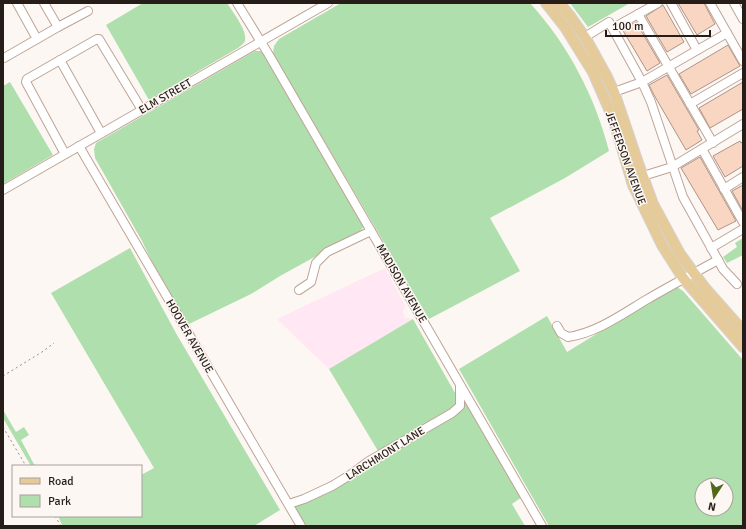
<svg xmlns="http://www.w3.org/2000/svg" width="746" height="529" viewBox="0 0 746 529" font-family="Signika,sans-serif">
<rect width="100%" height="100%" fill="#fdf7f4"/>
<!-- industrial -->
<path fill="#ffe7f3" d="M385,268l20,37 -2,7 2,6 8,1 -84,50 -52,-50z"/>
<!-- green -->
<g fill="#aedfac" fill-rule="evenodd">
<path d="M143,3h84c5,8 21,28 18,38 -1,2 -4,5 -7,7l-89,52 -43,-75z"/>
<path d="M341,3h189c38,42 65,93 79,148l-44,27 -75,40 30,53 -91,48 -156,-265 1,-8 5,-7z"/>
<path d="M570,3h60l-42,24z"/>
<path d="M255,51h6l3,4 100,171 -4,6 -80,44 -29,18 -62,30 -31,-50 -16,-33 -47,-83 -1,-9 2,-6z"/>
<path d="M10,82l43,73 -50,29v-98z"/>
<path d="M743,238v17l-16,8 -4,-6 14,-10 -2,-4z"/>
<path d="M130,248l47,87 103,175 -26,16h-191l-1,-1 -4,-9h83v-41l13,-7 -103,-175z"/>
<path d="M673,287h4l6,4 60,69v166h-194l-90,-157 88,-53 20,36zM702,485h24v24h-24z"/>
<path d="M413,319l46,81 9,4 54,93 -10,7 13,22h-220l-10,-16 -1,-5 4,-8 44,-21 36,-25 -49,-82z"/>
<path d="M3,410l13,22 8,-5 5,8 -8,5 14,26h-4l-28,-48z"/>
</g>
<!-- building -->
<g fill="#f9d6c2" stroke="#ae9487">
<path d="M678,3h26l11,21 -18,11z"/>
<path d="M663,5l21,37 -17,10 -21,-36z"/>
<path d="M636,22l24,41 -13,8 -25,-42z"/>
<path d="M728,45l12,21 -49,28 -12,-20z"/>
<path d="M667,75l32,55 -2,1 5,9 -16,10 -32,-55 -5,-10z"/>
<path d="M743,82v27l-33,19 -11,-20z"/>
<path d="M740,141l1,2 2,-1v24l-18,11 -12,-21z"/>
<path d="M700,157l36,64 -18,9 -37,-62z"/>
<path d="M743,185v26l-11,-20z"/>
</g>
<g fill="none" stroke-linecap="round" stroke-linejoin="round">
<defs>
<g id="minor">
<path d="M17,3l20,36"/>
<path d="M44,3l14,24 30,-16"/>
<path d="M237,3l32,52 273,471"/>
<path d="M671,3l26,47"/>
<path d="M710,3l33,58"/>
<path d="M734,3l9,16"/>
<path d="M638,14l75,129"/>
<path d="M613,28l45,-25"/>
<path d="M585,37l24,-15 33,60 9,20 32,95 40,72 14,15"/>
<path d="M4,58l54,-31"/>
<path d="M60,60l41,73"/>
<path d="M614,92l28,-10 85,-49"/>
<path d="M690,104l53,-31"/>
<path d="M79,146l222,380"/>
<path d="M702,149l41,73"/>
<path d="M65,154l-39,-72 1,-3 70,-40h2l43,71"/>
<path d="M643,176l29,-9 71,-43"/>
<path d="M724,189l19,-12"/>
<path d="M3,190l325,-187"/>
<path d="M711,248l32,-19"/>
<path d="M299,290l12,-8 5,-19 11,-11 44,-21"/>
<path d="M557,326l4,7 7,4c28,-4 53,-22 78,-37 24,-14 48,-27 72,-40"/>
<path d="M289,504l15,-5 28,-13 18,-11 19,-14 83,-48 8,-7v-20"/>
</g>
<g id="major">
<path d="M546,3l19,24 28,45 20,46 20,67 29,60 21,33 60,69"/>
<path d="M559,3l11,13 16,23 21,38 7,15 24,71 15,41 27,50 25,34 38,43"/>
</g>
</defs>
<!-- minor casing -->
<use href="#minor" stroke="#bea496" stroke-width="10"/>
<!-- major casing -->
<use href="#major" stroke="#d4d2d1" stroke-width="12"/>
<!-- path -->
<g stroke="#948c88" stroke-width="1" stroke-dasharray="2 3" stroke-linecap="butt">
<path d="M3,376l39,-24 12,-9"/>
<path d="M3,427l23,39"/>
<path d="M55,516l6,10"/>
</g>
<!-- minor -->
<use href="#minor" stroke="#fff" stroke-width="8"/>
<!-- major -->
<use href="#major" stroke="#e6cb9a" stroke-width="10"/>
</g>
<g text-anchor="middle" stroke-width="3" stroke-linejoin="round" paint-order="stroke">
<!-- street labels -->
<g font-size="11" fill="#271d18" stroke="#fdf7f4">
<text transform="translate(165 96) rotate(-30)" y="4">ELM STREET</text>
<text transform="translate(626 158) rotate(70)" y="4">JEFFERSON AVENUE</text>
<text transform="translate(402 283) rotate(60)" y="4">MADISON AVENUE</text>
<text transform="translate(190 336) rotate(60)" y="4">HOOVER AVENUE</text>
<text transform="translate(385 453) rotate(-32)" y="4">LARCHMONT LANE</text>
</g>
</g>
<!-- border -->
<rect width="746" height="529" fill="none" stroke="#271d18" stroke-width="8"/>
<!-- legend -->
<rect x="12" y="465" width="130" height="52" fill="#fdf7f4" stroke="#a7a09c"/>
<rect x="20" y="478" width="20" height="6" fill="#e6cb9a" stroke="#a7a09c"/>
<text x="48" y="485" font-size="12" fill="#271d18">Road</text>
<rect x="20" y="495" width="20" height="12" fill="#aedfac" stroke="#a7a09c"/>
<text x="48" y="505" font-size="12" fill="#271d18">Park</text>
<!-- north arrow -->
<g transform="translate(714 497) rotate(192)"><circle r="19" fill="#fdf7f4" stroke="#a7a09c"/>
<path d="M0-3L7 15L0 10L-7 15Z" fill="#506818"/>
<text y="-6" font-size="11" font-weight="bold" text-anchor="middle" fill="#271d18">N</text>
</g>
<!-- scale -->
<path d="M606 30v6h104v-6" fill="none" stroke="#271d18" stroke-width="2"/>
<text x="612" y="30" font-size="12" fill="#271d18" stroke="#fdf7f4" stroke-width="3" paint-order="stroke">100 m</text>
</svg>
